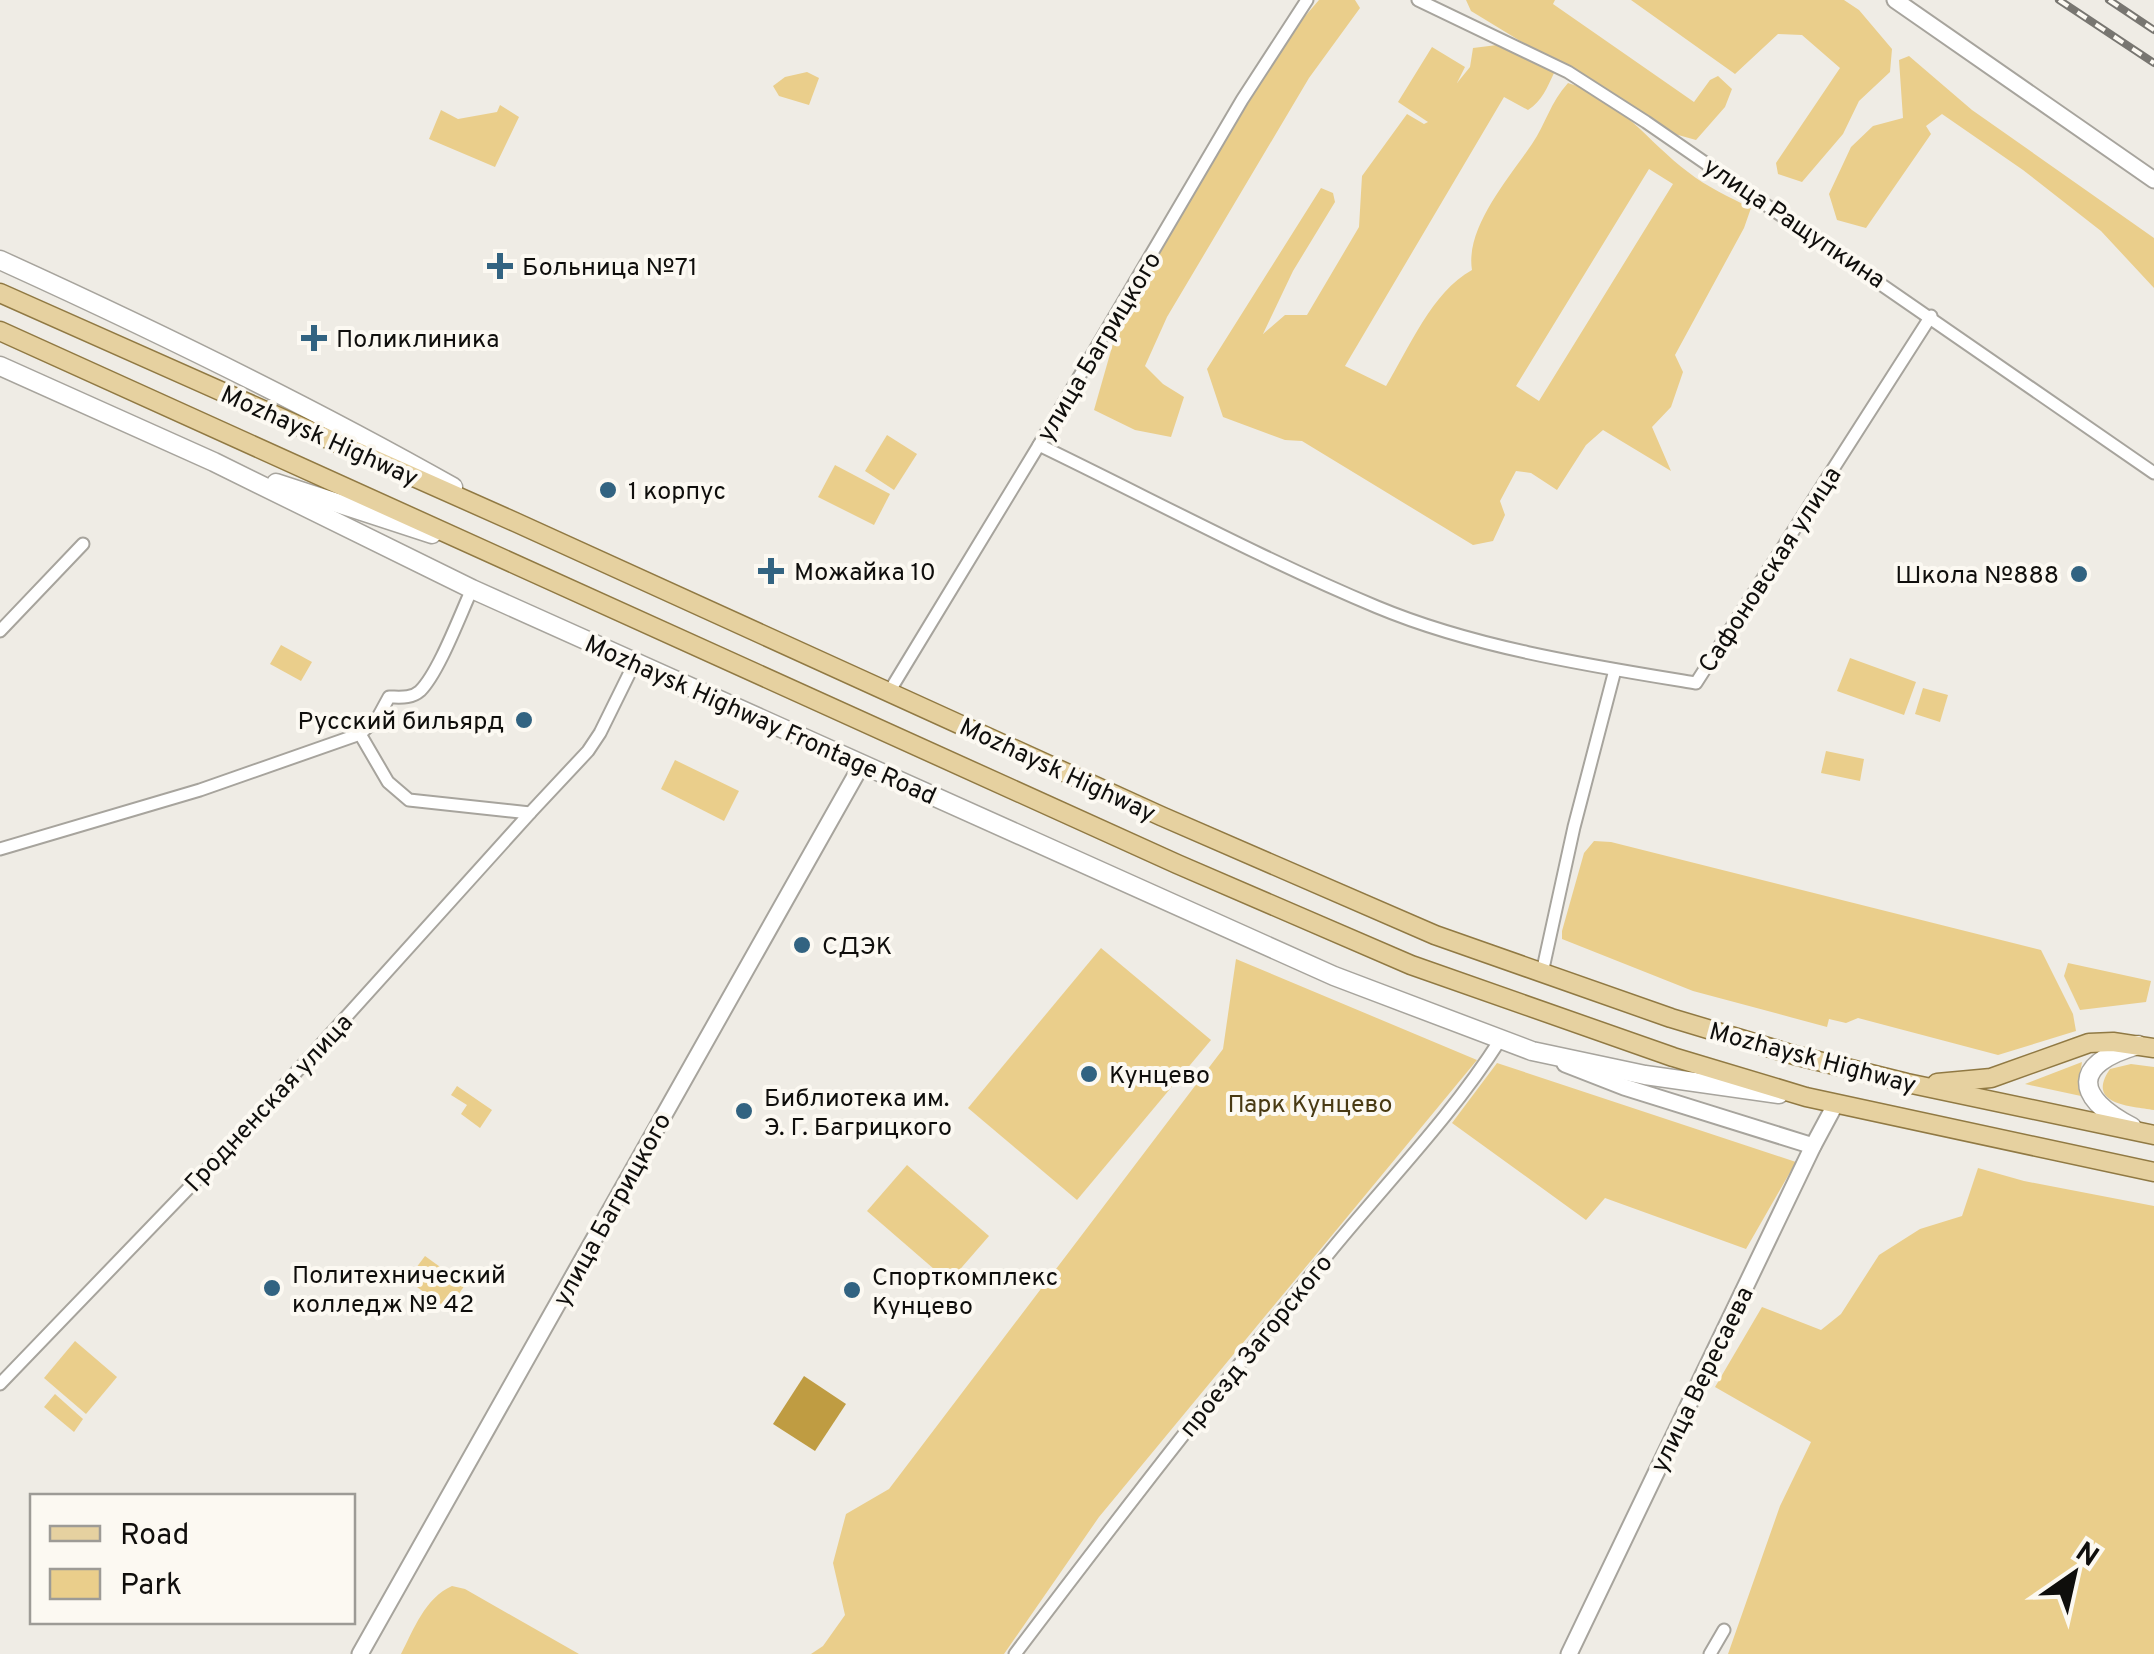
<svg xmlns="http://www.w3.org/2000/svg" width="2154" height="1654" viewBox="0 0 2154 1654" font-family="Overpass,sans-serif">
<rect width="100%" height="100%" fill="#efece5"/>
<!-- green -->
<g fill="#eace8b" fill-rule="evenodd">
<path d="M1319,0h36l5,8 -51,70 -142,239 -22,49 18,18 21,13 -13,40 -36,-7 -41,-20 28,-98 165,-275z"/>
<path d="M1466,0h89l-2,4 141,98 16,-22 8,-4 14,13 -7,18 -29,33 -25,-7 -200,-122z"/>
<path d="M1631,0h213l15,10 33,39 -2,23 -31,29 -16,33 -41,48 -24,-8 -2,-11 64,-95 -38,-33 -24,-1 -43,40z"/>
<path d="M1497,45l44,18 13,10c-7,15 -12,28 -26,37l-24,-13 -159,269 41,20c23,-38 46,-94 86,-116 -7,-42 37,-92 60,-126 14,-21 18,-41 36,-61 50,14 80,59 120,89 19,15 41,25 63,36l-7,20 -69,127 8,17 -12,35 -19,20 19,44 -68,-41 -17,15 -29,45 -26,-17 -15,-2 -16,30 5,14 -12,26 -20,4 -171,-104 -17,-1 -62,-23 -16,-48 114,-181 12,5 2,9 -42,69 -30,63 22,-19h22l52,-88 3,-51 45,-62 17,10 4,-2 -30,-20 34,-55 33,20 -8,16 13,-16 3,-19zM1649,169l24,15 -134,217 -23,-15z"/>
<path d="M1909,56l63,54 182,128v50l-53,-57 -78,-61 -81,-56 -16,12 5,8 -65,94 -29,-8 -8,-26 22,-47 22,-21 30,-8 -4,-58z"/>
<path d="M807,72l12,6 -10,27 -30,-9 -6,-10 12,-9z"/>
<path d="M500,105l19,12 -24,50 -66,-28 12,-29 17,9 39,-7z"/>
<path d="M887,435l30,19 -23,36 -29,-19z"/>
<path d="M835,465l55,29 -16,31 -56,-28z"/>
<path d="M281,645l31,17 -11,19 -31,-17z"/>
<path d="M1850,658l66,24 -12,33 -67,-24z"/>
<path d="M1923,688l25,7 -8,27 -25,-8z"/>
<path d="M1826,751l38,8 -4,22 -39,-8z"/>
<path d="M675,760l64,31 -15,30 -63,-32z"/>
<path d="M1594,841l17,1 430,108 32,64 3,17 -78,24 -140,-37 -12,5 -17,-4 -2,8 -134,-36 -131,-52v-8l22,-78z"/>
<path d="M1101,948l110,92 -134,160 -109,-92z"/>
<path d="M1236,959l241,101 -378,457 -95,137h-193l12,-8 22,-31 -12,-52 13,-49 43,-25 334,-440z"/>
<path d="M2068,963l83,18 -5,21 -66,8 -16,-34z"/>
<path d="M2082,1062l-4,24 3,10 -56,-12z"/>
<path d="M1497,1063l299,99 -50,87 -141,-51 -19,22 -134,-97z"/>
<path d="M2131,1064l23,3v43c-23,-4 -69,-5 -44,-41z"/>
<path d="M457,1086l35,24 -12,18 -19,-14 6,-9 -16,-10z"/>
<path d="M907,1165l82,71 -40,46 -82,-71z"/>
<path d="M1978,1168l46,13 130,25v448h-426l52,-148 31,-64 -96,-55 47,-80 59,23 20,-16 38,-59 41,-26 42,-13z"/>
<path d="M425,1256l40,29 -17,24 -41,-29z"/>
<path d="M75,1341l42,36 -31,37 -42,-36z"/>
<path d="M55,1394l28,25 -9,13 -30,-25z"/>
<path d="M452,1586l13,3 114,65h-178c13,-25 24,-56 51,-68z"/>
</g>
<!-- water -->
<path fill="#bf9c42" d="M804,1376l42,28 -31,47 -42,-27z"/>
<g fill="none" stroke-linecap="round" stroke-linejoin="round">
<defs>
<g id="minor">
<path d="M1418,0l150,72 78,50 508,351"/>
<path d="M1039,445c112,54 223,114 338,162 98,41 215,59 319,76l235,-367"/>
<path d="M0,631l83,-87"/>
<path d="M889,692l150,-247 203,-345 65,-100"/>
<path d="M530,813l58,-62 12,-18 35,-71"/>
<path d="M0,849l200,-59 160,-56 17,-15 12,-22c10,0 22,2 31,-6 19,-19 40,-76 52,-102"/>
<path d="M1542,973l32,-146 41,-157"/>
<path d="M0,1384l235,-244 295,-327 -121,-13 -21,-18 -28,-48"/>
<path d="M1015,1654c102,-135 206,-269 314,-401 57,-70 122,-136 171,-213"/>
<path d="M1710,1654l14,-24"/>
</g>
<g id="tertiary">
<path d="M1895,0l259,180"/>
<path d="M1565,1064l59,23 189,59"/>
<path d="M360,1654l502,-890"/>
<path d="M1569,1654l244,-508 22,-41"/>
</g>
<g id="secondary">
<path d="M0,260c154,70 306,144 453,227"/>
<path d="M0,366l214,96 258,127 862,387 198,75 113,24 134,19"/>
<path d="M276,483l156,51"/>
<path d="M2132,1127c-58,-30 -61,-63 6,-82"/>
</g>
<g id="primary">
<path d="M0,293l515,229 646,294 274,119 236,83 123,37 113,28 247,52"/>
<path d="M0,331l1177,533 234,101 262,92 133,40 348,75"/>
<path d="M1937,1083l54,-5 98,-35 24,-1 41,6"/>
</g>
</defs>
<!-- minor casing -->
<use href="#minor" stroke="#a7a49d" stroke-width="15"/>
<!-- tertiary casing -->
<use href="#tertiary" stroke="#a7a49d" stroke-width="19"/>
<!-- secondary casing -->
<use href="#secondary" stroke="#a7a49d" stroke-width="21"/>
<!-- primary casing -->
<use href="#primary" stroke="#907943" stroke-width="21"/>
<!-- minor -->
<use href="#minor" stroke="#fff" stroke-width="11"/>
<!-- tertiary -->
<use href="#tertiary" stroke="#fff" stroke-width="15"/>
<!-- secondary -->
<use href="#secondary" stroke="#fff" stroke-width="18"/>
<!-- primary -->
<use href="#primary" stroke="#e6d1a0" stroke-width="18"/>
<defs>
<g id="rail">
<path d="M2059,0l95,63"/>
<path d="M2109,0l45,30"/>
</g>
</defs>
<!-- rail casing -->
<use href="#rail" stroke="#787671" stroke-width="8"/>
<!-- rail -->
<use href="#rail" stroke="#fcf9f2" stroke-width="4" stroke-dasharray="11" stroke-linecap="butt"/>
</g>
<!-- markers -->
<g fill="#326381" stroke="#fcf9f2" stroke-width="4">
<path d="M495 251h10v10h10v10h-10v10h-10v-10h-10v-10h10z"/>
<path d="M309 323h10v10h10v10h-10v10h-10v-10h-10v-10h10z"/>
<circle cx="608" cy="490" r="10"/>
<path d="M766 556h10v10h10v10h-10v10h-10v-10h-10v-10h10z"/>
<circle cx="2079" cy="574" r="10"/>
<circle cx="524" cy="720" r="10"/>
<circle cx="802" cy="945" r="10"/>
<circle cx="1089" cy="1074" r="10"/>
<circle cx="744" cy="1111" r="10"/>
<circle cx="272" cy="1288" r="10"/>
<circle cx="852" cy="1290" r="10"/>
</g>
<g text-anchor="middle" stroke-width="8" stroke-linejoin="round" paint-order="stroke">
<!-- street labels -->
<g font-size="25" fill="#0f0e0c" stroke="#fcf9f2">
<text transform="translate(1795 222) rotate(34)" y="9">улица Ращупкина</text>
<text transform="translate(1098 346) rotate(-59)" y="9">улица Багрицкого</text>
<text transform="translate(320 435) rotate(24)" y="9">Mozhaysk Highway</text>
<text transform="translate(1769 569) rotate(-57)" y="9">Сафоновская улица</text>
<text transform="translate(761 719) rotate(24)" y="9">Mozhaysk Highway Frontage Road</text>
<text transform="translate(1058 769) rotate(25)" y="9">Mozhaysk Highway</text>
<text transform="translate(1813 1057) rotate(15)" y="9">Mozhaysk Highway</text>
<text transform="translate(268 1102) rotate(-47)" y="9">Гродненская улица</text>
<text transform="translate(611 1209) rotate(-61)" y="9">улица Багрицкого</text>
<text transform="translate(1255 1345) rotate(-51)" y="9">проезд Загорского</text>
<text transform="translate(1701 1379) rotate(-64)" y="9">улица Вересаева</text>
</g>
<!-- poi labels -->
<g font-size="25" fill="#0f0e0c" stroke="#fcf9f2" text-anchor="start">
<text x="522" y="275">Больница №71</text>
<text x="336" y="347">Поликлиника</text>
<text x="628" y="499">1 корпус</text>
<text x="794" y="580">Можайка 10</text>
<text x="2059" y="583" text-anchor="end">Школа №888</text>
<text x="504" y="729" text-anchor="end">Русский бильярд</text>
<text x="822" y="954">СДЭК</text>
<text x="1109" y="1083">Кунцево</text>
<text x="764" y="1106">Библиотека им.<tspan x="764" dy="29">Э. Г. Багрицкого</tspan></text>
<text x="292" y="1283">Политехнический<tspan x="292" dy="29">колледж № 42</tspan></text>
<text x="872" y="1285">Спорткомплекс<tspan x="872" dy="29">Кунцево</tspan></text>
</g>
<!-- park labels -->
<g font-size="25" fill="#493a13" stroke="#fcf9f2">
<text x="1310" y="1112">Парк Кунцево</text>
</g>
</g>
<!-- legend -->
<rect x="30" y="1494" width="325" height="130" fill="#fcf9f2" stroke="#9d9b96" stroke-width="2.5"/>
<rect x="50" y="1526" width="50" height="15" fill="#e6d1a0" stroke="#9d9b96" stroke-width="2.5"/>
<text x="120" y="1544" font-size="30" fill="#0f0e0c">Road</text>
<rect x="50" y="1569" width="50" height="30" fill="#eace8b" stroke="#9d9b96" stroke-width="2.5"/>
<text x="120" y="1594" font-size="30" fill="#0f0e0c">Park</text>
<!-- north arrow -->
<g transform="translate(2074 1574) rotate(34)" stroke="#fcf9f2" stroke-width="8" paint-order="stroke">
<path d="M0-8L18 38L0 25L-18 38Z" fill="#0f0e0c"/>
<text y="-15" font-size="28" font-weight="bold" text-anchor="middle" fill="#0f0e0c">N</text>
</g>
</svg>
